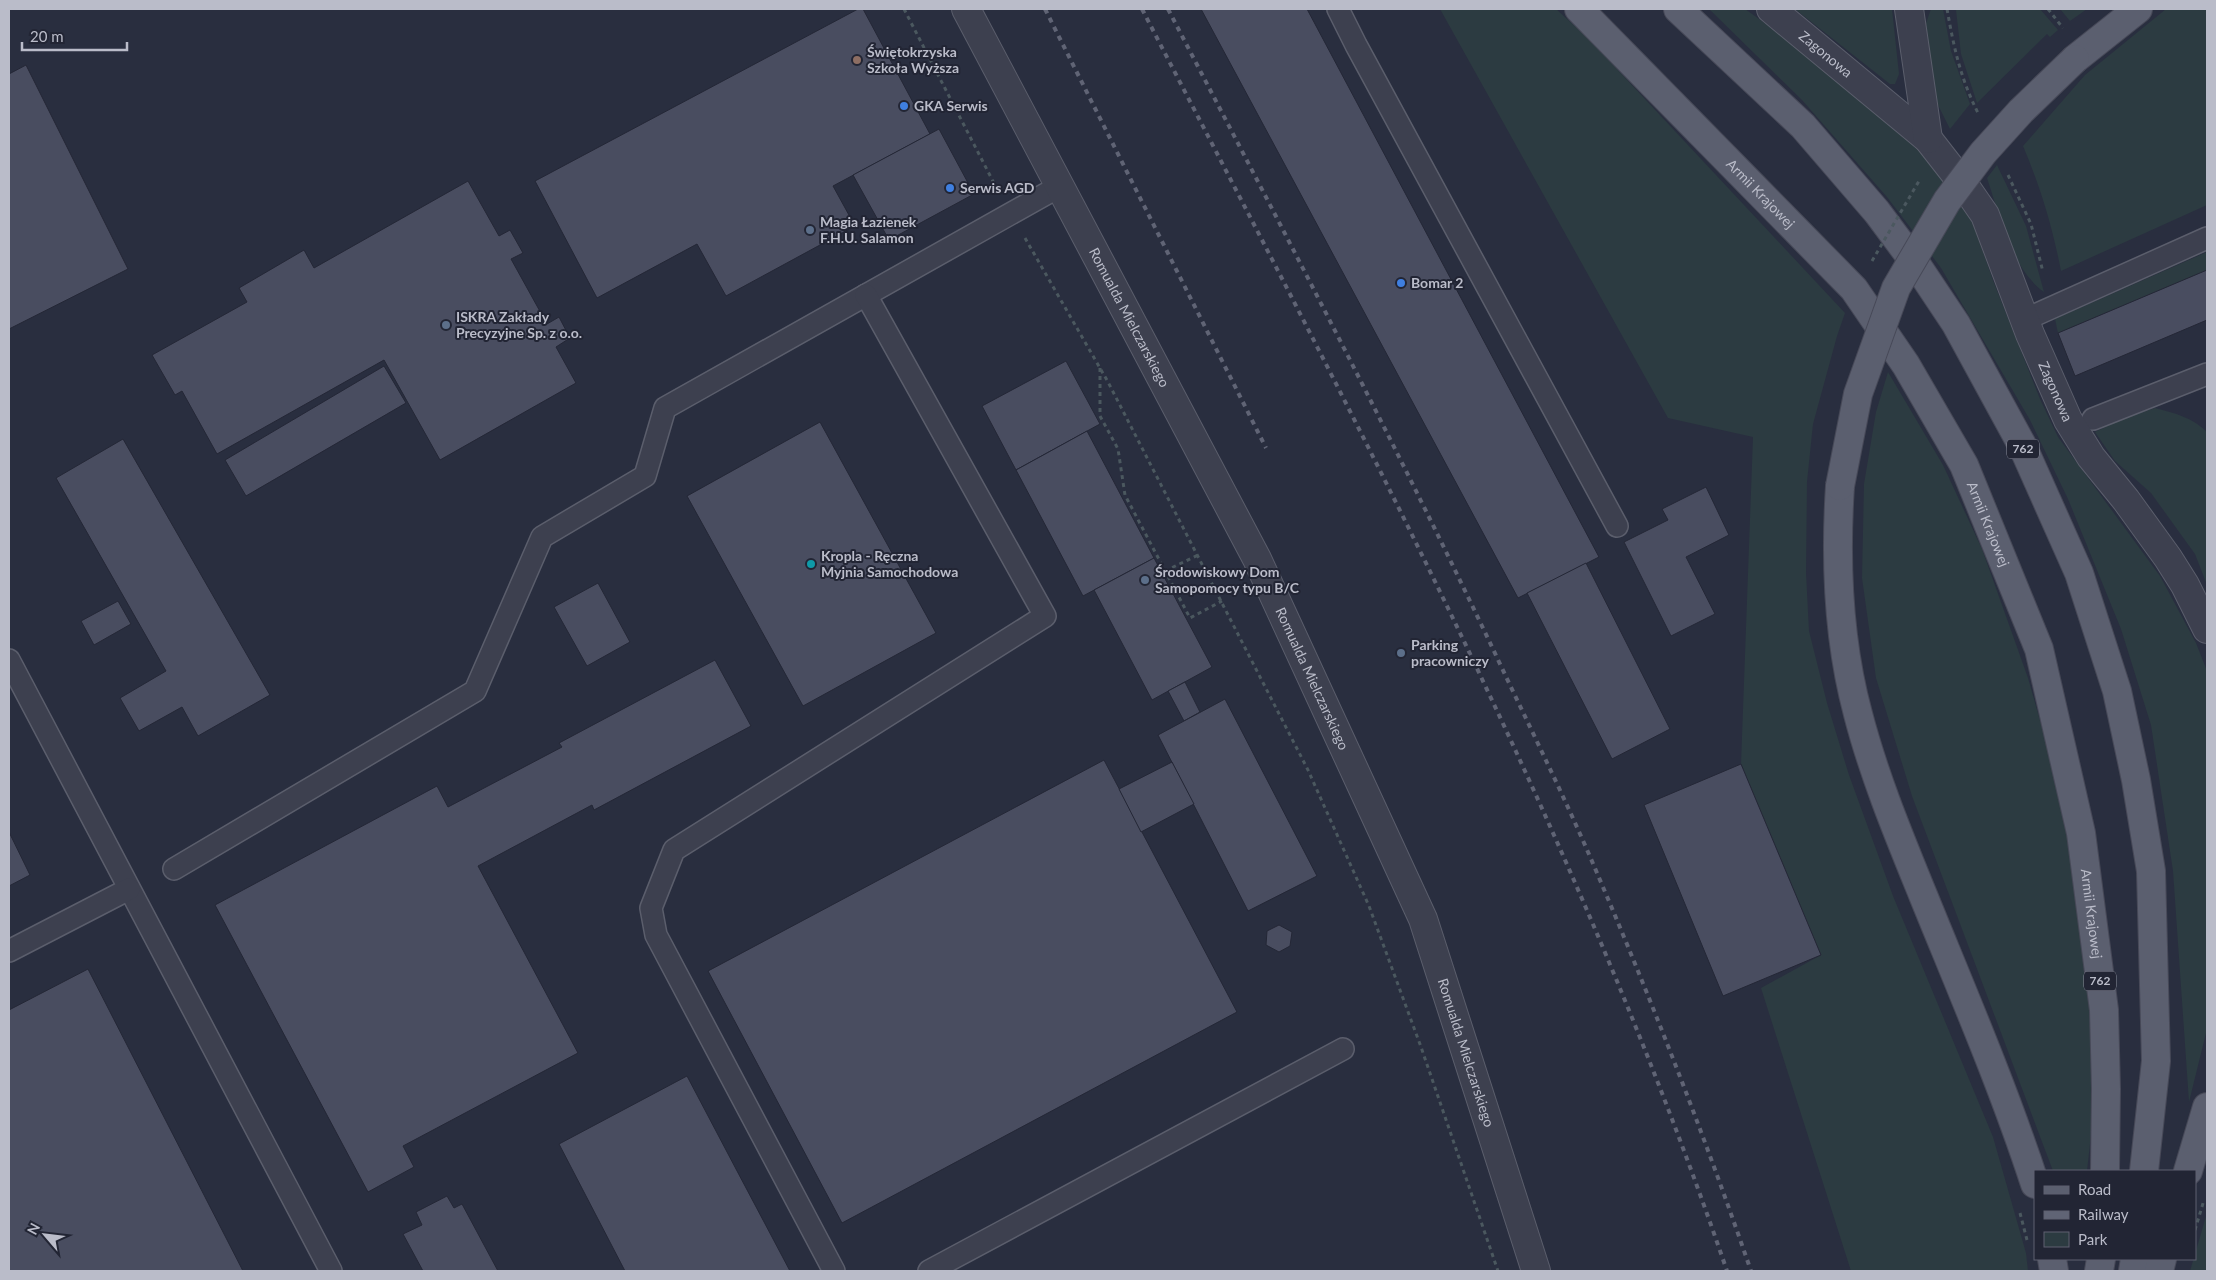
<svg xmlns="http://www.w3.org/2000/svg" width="2216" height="1280" viewBox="0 0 2216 1280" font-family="Lato,sans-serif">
<rect width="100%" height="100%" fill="#292e3f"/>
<!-- green -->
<g fill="#2c3b41">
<path d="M1440,9h116l31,28 258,276 -8,23 -24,88 -6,58 -1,91 3,58 18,72 22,72 44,121 100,241 33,116 2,18h-177l-90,-283 60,-33 -80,-191 12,-327 -85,-19z"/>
<path d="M1709,9h36l41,29 96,77 47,45 38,47 27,76 46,116 18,38 102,139 36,67 11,28v358l-18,73 -16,-231 -22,-146 -30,-96 -53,-130 -38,-79 -89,-152 -54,-71 -85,-97z"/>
<path d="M1795,9h97l7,65 -4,10h-5z"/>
<path d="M1931,9h12l8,42 19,53 -20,25 -15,-30 -10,-73z"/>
<path d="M1963,9h77l18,21 -8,7 -3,-3 -70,69 -16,-49 -5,-44z"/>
<path d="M2060,9h27l-17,12z"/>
<path d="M2166,9h41v196l-146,66c-9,-46 -20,-82 -38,-125l62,-71z"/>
<path d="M1997,165l29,61 18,66c-34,-25 -44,-76 -57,-114z"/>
<path d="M2207,252v18l-149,63 -3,-14z"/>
<path d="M1888,372l55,93 39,84 46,129 34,120 25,158 5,84 -1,95 -4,36h-34l-141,-375 -36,-118 -14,-100 2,-94 12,-72z"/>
<path d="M2155,408c20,5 38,10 52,24v153l-12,-31 -44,-61 -36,-32 -20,-29 33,-16z"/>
<path d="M2207,1213v58h-17z"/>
</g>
<!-- building -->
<g fill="#494d60" stroke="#242736">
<path d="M858,9h5l67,125 -97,52 22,40 -129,70 -29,-52 -100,54 -62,-117z"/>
<path d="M1201,9h106l292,548 -81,41z"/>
<path d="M26,65l102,204 -119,60v-255z"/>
<path d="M939,129l35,65 -85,46 -36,-65z"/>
<path d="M468,181l31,55 11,-6 13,23 -12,6 36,65 12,-7 11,21 -14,9 20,36 -136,77 -56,-100 -167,94 -35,-63 -7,4 -23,-40 95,-53 -8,-14 65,-38 10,18z"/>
<path d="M2207,270v50l-132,56 -17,-43z"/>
<path d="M1066,361l34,63 -84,46 -34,-64z"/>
<path d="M384,366l22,37 -160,93 -21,-36z"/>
<path d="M820,422l116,211 -133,73 -116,-210z"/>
<path d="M1087,431l67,127 -71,38 -67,-126z"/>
<path d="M123,439l147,256 -72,41 -16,-29 -43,24 -19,-33 46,-27 -110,-193z"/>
<path d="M1706,487l23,48 -43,22 29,57 -44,22 -47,-94 44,-22 -6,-11z"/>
<path d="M1154,558l58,109 -60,33 -58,-110z"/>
<path d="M1586,563l84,166 -58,30 -85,-166z"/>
<path d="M598,583l32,59 -43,24 -33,-59z"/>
<path d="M118,601l13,23 -37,21 -13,-24z"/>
<path d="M715,660l36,66 -157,84 -2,-5 -114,61 100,187 -175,93 11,21 -46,25 -153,-287 222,-119 11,21 114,-60 -3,-4z"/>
<path d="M1185,682l15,30 -16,9 -16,-30z"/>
<path d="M1225,699l92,177 -69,35 -90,-176z"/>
<path d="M1104,760l133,252 -395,211 -134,-252z"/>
<path d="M1172,762l22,42 -53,28 -22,-43z"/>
<path d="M1741,764l80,191 -98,41 -79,-191z"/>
<path d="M9,832l21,43 -21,11z"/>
<path d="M1279,925l13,7 -2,14 -11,6 -13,-7 1,-14z"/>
<path d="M88,969l155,302h-234v-261z"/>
<path d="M687,1076l49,93 54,102h-165l-13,-25 -53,-102z"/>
<path d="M447,1196l7,12 8,-4 36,67h-75l-20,-37 19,-9 -6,-13z"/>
</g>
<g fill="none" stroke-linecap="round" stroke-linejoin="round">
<defs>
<g id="service">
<path d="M1338,9l18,36 261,481"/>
<path d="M2024,320l183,-82"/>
<path d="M2093,419l114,-45"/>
<path d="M9,660l322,611"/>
<path d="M174,869l301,-178 67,-154 103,-61 20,-68 395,-222"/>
<path d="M9,951l120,-62"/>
<path d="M834,1271l-178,-336 -5,-27 23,-58 371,-234 -179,-321"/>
<path d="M929,1271l414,-222"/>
</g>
<g id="minor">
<path id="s1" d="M1771,9l157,130 39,50 18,26 45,119 38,86 23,37 35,43 42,58 17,27 22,44"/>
<path d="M1909,9l19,130"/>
</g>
<g id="tertiary">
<path id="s2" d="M966,9l291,550 166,360 113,352"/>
</g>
<g id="primary">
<path id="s3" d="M1579,9l275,280 52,76 58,100 75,184 42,184 23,177 2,79 -1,82"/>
<path d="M1678,9l125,117 74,86 41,55 38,57 66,121 57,128 38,118 19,89 15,91 5,190 -12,110"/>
<path d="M2075,59l63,-50"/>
<path d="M1840,486c-5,77 -2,154 18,228 16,62 41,122 65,181 39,96 80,191 112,289"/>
<path d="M2188,1171l19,-64"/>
<path d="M2052,1259l2,12"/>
<path d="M2099,1271l2,-12"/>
<path d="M2133,1271l2,-12"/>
<path d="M2159,1271l3,-12"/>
</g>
</defs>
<!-- service casing -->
<use href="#service" stroke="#5b5e6c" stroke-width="24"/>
<!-- minor casing -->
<use href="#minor" stroke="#5b5e6c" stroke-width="30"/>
<!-- tertiary casing -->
<use href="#tertiary" stroke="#5b5e6c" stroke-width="30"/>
<!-- primary casing -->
<use href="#primary" stroke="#474958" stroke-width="30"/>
<!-- path -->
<g stroke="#4b585f" stroke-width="3" stroke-dasharray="4 4" stroke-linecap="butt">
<path d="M904,9l93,180"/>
<path d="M1947,9c7,39 13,68 31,104"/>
<path d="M2048,9l15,19"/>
<path d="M2008,175l23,49 12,48"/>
<path d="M1025,238l83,144 200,388 61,136 52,141 77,224"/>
<path d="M1100,368v48l18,33 7,46 65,123 32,-17"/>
<path d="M1165,571l33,-16"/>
<path d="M2020,1213l7,27"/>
<path d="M2195,1230l9,-30"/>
</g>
<!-- service -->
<use href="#service" stroke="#3d404f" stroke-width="21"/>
<!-- minor -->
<use href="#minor" stroke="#3d404f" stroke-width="28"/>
<!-- tertiary -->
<use href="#tertiary" stroke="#3d404f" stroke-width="28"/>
<!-- primary -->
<use href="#primary" stroke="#5b5f6f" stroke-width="28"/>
<!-- rail -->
<g stroke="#606475" stroke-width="4" stroke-dasharray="5 5" stroke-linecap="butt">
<path d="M1045,9l221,439"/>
<path d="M1142,9c214,413 434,820 585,1262"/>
<path d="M1168,9c116,223 234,446 341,674 30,63 61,126 88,190 56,131 108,264 154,398"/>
</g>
<defs>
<path id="primary-bridge" d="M1840,486l18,-92 38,-106 51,-87 36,-48 38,-42 54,-52"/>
</defs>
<!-- primary-bridge casing -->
<use href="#primary-bridge" stroke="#474958" stroke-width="30" stroke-linecap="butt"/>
<!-- path-bridge -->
<path stroke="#4b585f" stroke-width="3" stroke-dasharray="4 4" stroke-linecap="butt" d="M1872,261l47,-80"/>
<!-- primary-bridge -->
<use href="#primary-bridge" stroke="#5b5f6f" stroke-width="28"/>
</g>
<!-- markers -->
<circle fill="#8d6e63" stroke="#222534" stroke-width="2" cx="857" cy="60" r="5"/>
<g fill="#3f7fe0" stroke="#222534" stroke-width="2">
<circle cx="904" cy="106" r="5"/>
<circle cx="950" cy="188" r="5"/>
<circle cx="1401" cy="283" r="5"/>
</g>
<g fill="#5c6f8a" stroke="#222534" stroke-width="2">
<circle cx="810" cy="230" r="5"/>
<circle cx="446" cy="325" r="5"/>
<circle cx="1145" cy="580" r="5"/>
<circle cx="1401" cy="653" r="5"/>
</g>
<circle fill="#0f9aa8" stroke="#222534" stroke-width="2" cx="811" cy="564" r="5"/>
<g text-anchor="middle" stroke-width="4" stroke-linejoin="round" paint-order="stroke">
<!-- shield labels -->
<g fill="#222534" stroke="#8c8f9c" stroke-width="1">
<rect x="2007" y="439.5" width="32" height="19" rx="4"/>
<rect x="2084" y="971.5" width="32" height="19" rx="4"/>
</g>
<g font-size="12" font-weight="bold" fill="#babcc9">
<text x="2023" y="453">762</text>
<text x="2100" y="985">762</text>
</g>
<!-- poi labels -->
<g font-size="14" font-weight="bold" fill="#babcc9" stroke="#222534" text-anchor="start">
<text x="867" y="57">Świętokrzyska<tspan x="867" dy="16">Szkoła Wyższa</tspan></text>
<text x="914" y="111">GKA Serwis</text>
<text x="960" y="193">Serwis AGD</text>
<text x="820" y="227">Magia Łazienek<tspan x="820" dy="16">F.H.U. Salamon</tspan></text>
<text x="1411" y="288">Bomar 2</text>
<text x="456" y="322">ISKRA Zakłady<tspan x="456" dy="16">Precyzyjne Sp. z o.o.</tspan></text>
<text x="821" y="561">Kropla - Ręczna<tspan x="821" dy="16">Myjnia Samochodowa</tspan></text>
<text x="1155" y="577">Środowiskowy Dom<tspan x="1155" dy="16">Samopomocy typu B/C</tspan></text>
<text x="1411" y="650">Parking<tspan x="1411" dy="16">pracowniczy</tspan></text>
</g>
<!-- street labels -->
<g font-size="14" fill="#babcc9" stroke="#222534">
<text dy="5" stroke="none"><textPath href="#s1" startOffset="71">Zagonowa</textPath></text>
<text dy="5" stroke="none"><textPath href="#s3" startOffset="259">Armii Krajowej</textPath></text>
<text dy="5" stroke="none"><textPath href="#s2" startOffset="349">Romualda Mielczarskiego</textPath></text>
<text dy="5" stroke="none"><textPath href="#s1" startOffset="489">Zagonowa</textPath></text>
<text dy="5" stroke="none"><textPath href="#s3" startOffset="664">Armii Krajowej</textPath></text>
<text dy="5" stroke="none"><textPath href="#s2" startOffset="754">Romualda Mielczarskiego</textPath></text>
<text dy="5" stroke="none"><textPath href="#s3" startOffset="1069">Armii Krajowej</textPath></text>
<text dy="5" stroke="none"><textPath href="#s2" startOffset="1159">Romualda Mielczarskiego</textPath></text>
</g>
</g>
<!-- border -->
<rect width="2216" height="1280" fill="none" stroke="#babcc9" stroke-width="20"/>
<!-- legend -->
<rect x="2034" y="1170" width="162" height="90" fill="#222534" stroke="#5f6170"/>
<rect x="2044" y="1186" width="25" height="8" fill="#5b5f6f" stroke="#5f6170"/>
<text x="2078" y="1195" font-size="15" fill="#babcc9">Road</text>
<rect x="2044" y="1211" width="25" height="8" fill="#606475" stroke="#5f6170"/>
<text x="2078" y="1220" font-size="15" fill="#babcc9">Railway</text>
<rect x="2044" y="1232" width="25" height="15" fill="#2c3b41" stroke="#5f6170"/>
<text x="2078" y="1245" font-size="15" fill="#babcc9">Park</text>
<!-- north arrow -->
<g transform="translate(45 1235) rotate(298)" stroke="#222534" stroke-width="4" paint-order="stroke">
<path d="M0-4L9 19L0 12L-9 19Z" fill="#babcc9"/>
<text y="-8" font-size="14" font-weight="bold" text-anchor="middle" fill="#babcc9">N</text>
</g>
<!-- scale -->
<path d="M22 42v8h105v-8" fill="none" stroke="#babcc9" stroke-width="2.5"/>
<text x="30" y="42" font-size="15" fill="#babcc9" stroke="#222534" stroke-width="4" paint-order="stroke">20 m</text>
</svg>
